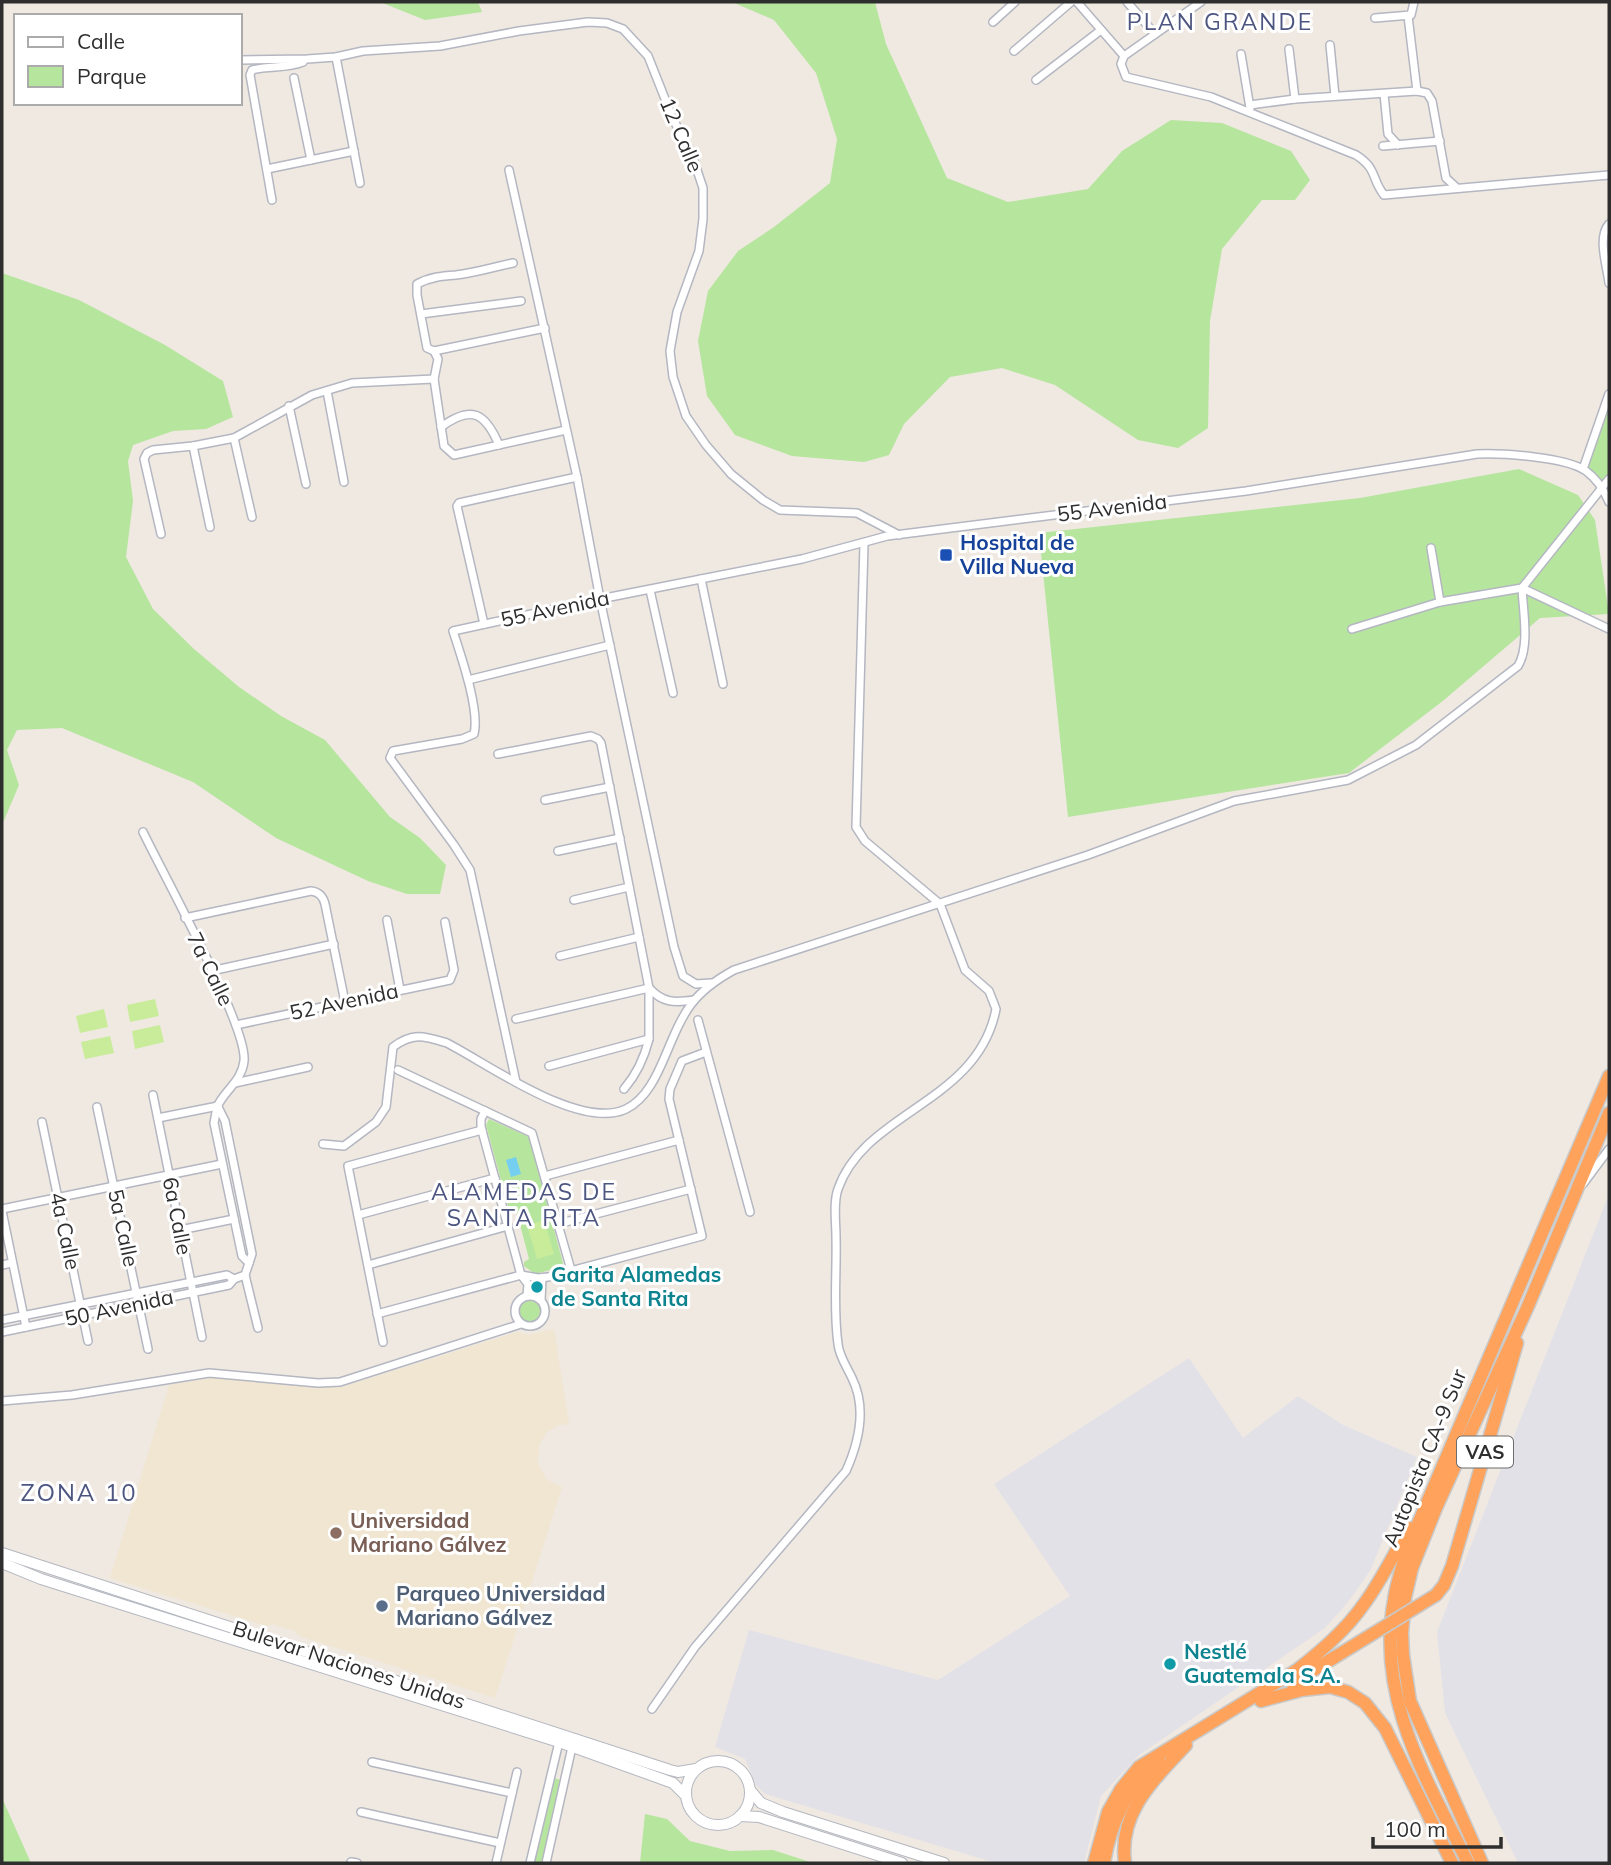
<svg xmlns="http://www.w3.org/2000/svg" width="1611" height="1865" viewBox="0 0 1611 1865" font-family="Mulish,sans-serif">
<rect width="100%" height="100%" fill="#efe9e1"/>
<!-- industrial -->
<g fill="#e3e1e8">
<path d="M1609,1194v669h-91l-73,-150 -8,-81z"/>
<path d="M1189,1358l54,80 55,-42 45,29 74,32 -47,114 -22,31 -23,26 -186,127 -38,41 -17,67h-88l-231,-69 -9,-9 -11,-26 -30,-12 34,-117 189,50 132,-84 -76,-112z"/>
</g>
<!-- education -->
<path fill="#f0e6d1" d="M554,1329l15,95 -10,1 -12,7 -7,11 -2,15 1,7 7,14 16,8 -67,211 -196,-62 -4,-5 -22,-7 -6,2 -157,-48 59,-193 47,-8 105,10h21l175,-55 12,3z"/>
<!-- green -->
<g fill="#b6e59e">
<path d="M380,2h98l4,10 -57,8z"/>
<path d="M732,2h143l11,42 61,134 61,24 80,-13 34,-38 49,-31 51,3 69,28 19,29 -15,20h-33l-40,49 -12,72 -2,107 -30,20 -40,-8 -83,-55 -53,-17 -52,9 -46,47 -15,31 -25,7 -72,-6 -57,-21 -28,-39 -9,-55 10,-50 30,-40 36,-24 56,-44 7,-44 -21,-66 -42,-53z"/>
<path d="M2,273l77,27 86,45 58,36 10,36 -27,12 -33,2 -40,14 -5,16 5,40 -7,56 27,52 41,40 45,38 42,29 44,24 65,77 30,21 26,27 -6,29h-33l-39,-13 -92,-43 -83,-56 -131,-54 -45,2 -10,20 12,35 -17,40z"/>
<path d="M1609,408v88l-24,-31z"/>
<path d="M1519,469l59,26 17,25 14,94 -69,4 -96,82 -95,73 -281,44 -29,-284 321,-35z"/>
<path d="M489,1119l40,18 34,126 -1,4 -27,7 -11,-8v-4l5,-3 -12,-46h-5l-3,-3 -23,-85z"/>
<circle cx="530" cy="1312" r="11"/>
<path d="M550,1777l14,4 -19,82h-15z"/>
<path d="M2,1798l29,65h-29z"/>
<path d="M645,1814l22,5 23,22 40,10 43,-1 40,13h-173z"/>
</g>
<!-- pitch -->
<g fill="#c9ec9a">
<path d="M155,999l4,17 -29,6 -3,-17z"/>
<path d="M104,1009l4,18 -28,6 -4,-17z"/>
<path d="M160,1025l4,17 -29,7 -3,-18z"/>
<path d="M110,1036l4,17 -29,6 -4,-17z"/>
<path d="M544,1220l10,34 -17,5 -10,-34z"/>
</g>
<!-- water -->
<path fill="#75cff0" d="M516,1157l5,17 -10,3 -5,-17z"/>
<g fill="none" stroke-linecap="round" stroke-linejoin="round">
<defs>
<g id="street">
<path d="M1077,2l47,54"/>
<path d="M1127,2l28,32"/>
<path d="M1201,2l-77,54 -3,8 5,13 85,20 145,58c22,14 15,24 28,40l225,-20"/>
<path d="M1408,16l9,75"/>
<path d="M1375,18l36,-3 3,-13"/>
<path d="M993,22l22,-20"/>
<path d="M1330,45l5,51"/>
<path d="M1289,49l6,50"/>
<path d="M1014,51l57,-49"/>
<path d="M1241,54l9,54"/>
<path d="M336,57l24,126"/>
<path d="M240,60l67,-1 29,-2 27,-6 77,-5 79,-15 69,-9 19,1 16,6 25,27 25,63 19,36 11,33v31l-4,32 -22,61 -7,39 3,26 13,39 20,29 25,29 32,26 17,10 77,3 42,22"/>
<path d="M294,78l17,82"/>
<path d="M1036,80l65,-50"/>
<path d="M1384,94l4,40 10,11"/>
<path d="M1250,105l45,-6 122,-8 10,2 5,8 14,77 11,10"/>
<path d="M1383,146l57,-5"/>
<path d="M267,169l87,-18"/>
<path d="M509,170l68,307 23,122 74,348 9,29 13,8 15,-1"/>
<path d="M272,200l-22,-125 2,-5c17,-5 35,-1 51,-8"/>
<path d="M1609,224c-12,13 -2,42 0,59"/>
<path d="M513,263c-19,4 -38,10 -57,12 -14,1 -26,2 -39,9v11l10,53 7,3 111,-23"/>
<path d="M421,314l100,-13"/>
<path d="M434,351l4,8 -4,20 10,67 10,9 112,-25"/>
<path d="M327,391l17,91"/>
<path d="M289,406l17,78"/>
<path d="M441,427c30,-22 44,-15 58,18"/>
<path d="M234,438l18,79"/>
<path d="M193,446l17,81"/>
<path d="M1583,469l26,-75"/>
<path d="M161,534l-17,-75 3,-6 6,-3 40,-4 41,-8 78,-43 40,-12 82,-4"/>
<path d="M1431,548l9,54"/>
<path d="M701,579l22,105"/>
<path d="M650,590l23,103"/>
<path d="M484,624l-27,-118 2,-3 118,-26"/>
<path d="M1352,629l88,-27 82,-14 87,41"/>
<path d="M468,680l142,-35"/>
<path d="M498,754l93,-18 7,3 3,4 48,245c14,15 25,15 45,12"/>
<path d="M545,800l65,-13"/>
<path d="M143,832c19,40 105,195 101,229 -2,20 -20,30 -27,46 -1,5 -2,11 -3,16l28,133 7,7"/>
<path d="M558,851l62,-13"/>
<path d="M574,900l55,-13"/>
<path d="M185,918l126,-27c8,1 12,5 14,13l20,98"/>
<path d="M387,920l13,70"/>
<path d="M560,956l79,-19"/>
<path d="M211,971l123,-27"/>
<path d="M516,1019l133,-31v51l-100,27"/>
<path d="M698,1020l52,192"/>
<path d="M236,1025l214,-45 4,-10 -9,-48"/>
<path d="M398,1070l134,63 39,137"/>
<path d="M516,1082l-46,-212 -16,-25 -64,-87 3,-7 69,-12 12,-5c6,-24 -13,-78 -21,-103l147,-32 202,-40 85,-23 359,-45 231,-37c25,-1 89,3 109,17 11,8 18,19 23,31"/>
<path d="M235,1083l73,-16"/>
<path d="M624,1089c13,-15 20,-30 25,-50"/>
<path d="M153,1095l49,242"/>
<path d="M97,1107l51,242"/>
<path d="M218,1107l7,14 27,133 -7,21 13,53"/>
<path d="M485,1111l-4,8v8l40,148 7,9 -1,12"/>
<path d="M158,1118l60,-12"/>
<path d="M42,1122l46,219"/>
<path d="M323,1144l21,2 32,-24 10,-15 7,-60c20,-15 31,-11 54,-4 41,21 133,88 179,66 21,-10 32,-36 40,-55 18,-43 26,-61 68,-84l354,-115 146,-54 114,-21 68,-35 102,-79c12,-20 5,-55 4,-78l87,-109"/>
<path d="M545,1176l134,-36"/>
<path d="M1583,1184l26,-35"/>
<path d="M2,1209l220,-45"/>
<path d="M2,1211l24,116"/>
<path d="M358,1215l137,-37"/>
<path d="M558,1224l133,-35"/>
<path d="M180,1230l54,-11"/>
<path d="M2,1265l10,-2"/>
<path d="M368,1265l140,-39"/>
<circle cx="530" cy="1311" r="15"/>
<path d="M541,1300l1,-22"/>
<path d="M377,1314l144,-39 17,3 10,-1 154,-41 -33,-137 1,-10 12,-28 24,-9"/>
<path d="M2,1320l225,-45 7,4"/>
<path d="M2,1332l227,-47 5,-6 11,-4"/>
<path d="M383,1342l-35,-176 134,-36"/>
<path d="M2,1401l70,-6 137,-22 109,10 22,-1 181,-58"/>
<path d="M652,1709l43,-62 151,-176c13,-29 21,-63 6,-93 -5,-11 -13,-22 -14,-34 -5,-35 -1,-72 -2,-107 0,-15 -3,-34 2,-48 27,-78 140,-86 158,-180l-7,-18 -24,-21 -25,-66 -75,-63 -9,-14 8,-283"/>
<path d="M372,1762l140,31"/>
<path d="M361,1812l139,31"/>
<path d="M351,1862l6,1"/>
<path d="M496,1863l21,-91"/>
<path d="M530,1863l29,-121"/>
<path d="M546,1863l26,-116"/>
</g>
<g id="secondary">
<path d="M2,1553l668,217 8,2 18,-3"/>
<path d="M2,1563l39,16 518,163 114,41 13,13"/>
<circle cx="718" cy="1793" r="32"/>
<path d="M750,1790l11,13 22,9 161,51"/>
<path d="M740,1816l19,1 143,46"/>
</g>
<g id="highway">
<path d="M1436,1595l8,-10 8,-19 65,-223"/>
<path d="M1292,1683l43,-26"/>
<path d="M1261,1701l41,-11 28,-3 18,5 17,11 20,25 67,135"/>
<path d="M1094,1863l14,-51 13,-23 18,-22 158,-97c24,-19 49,-40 67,-66 17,-23 30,-50 45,-76"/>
<path d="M1104,1863c7,-42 22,-73 55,-101"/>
<path d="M1125,1863c-7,-51 29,-83 61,-118"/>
<path d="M1468,1863c-42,-85 -92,-165 -74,-263 3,-22 11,-42 18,-62l197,-462"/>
<path d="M1482,1863l-72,-162 -7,-46 -1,-22 3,-35 7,-30 24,-60 92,-202 81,-193"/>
</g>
</defs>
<!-- street casing -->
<use href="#street" stroke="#b4b7c1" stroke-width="10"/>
<!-- secondary casing -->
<use href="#secondary" stroke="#b4b7c1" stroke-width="12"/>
<!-- highway casing -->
<use href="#highway" stroke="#c9c9c9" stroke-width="15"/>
<!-- street -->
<use href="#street" stroke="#fff" stroke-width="7"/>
<!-- secondary -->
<use href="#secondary" stroke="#fff" stroke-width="10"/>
<!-- highway -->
<use href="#highway" stroke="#ffa35c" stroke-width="12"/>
<defs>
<path id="highway-bridge" d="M1335,1657l101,-62"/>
</defs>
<!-- highway-bridge casing -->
<use href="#highway-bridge" stroke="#c9c9c9" stroke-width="15" stroke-linecap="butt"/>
<!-- highway-bridge -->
<use href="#highway-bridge" stroke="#ffa35c" stroke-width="12"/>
</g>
<!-- markers -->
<rect fill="#1a4fb4" stroke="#fff" stroke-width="2.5" x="939" y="548" width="14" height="14" rx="3.5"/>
<g fill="#0f9aa8" stroke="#fff" stroke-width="2.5">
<circle cx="537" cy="1287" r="7"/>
<circle cx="1170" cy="1664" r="7"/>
</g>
<circle fill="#8d6e63" stroke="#fff" stroke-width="2.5" cx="336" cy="1533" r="7"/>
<circle fill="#5c6f8a" stroke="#fff" stroke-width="2.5" cx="382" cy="1606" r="7"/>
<g text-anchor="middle" stroke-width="6" stroke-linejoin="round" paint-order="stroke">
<!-- shield labels -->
<rect fill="#fff" stroke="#6d6d6d" stroke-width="2" x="1457" y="1436.5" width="56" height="31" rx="5"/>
<g font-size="19" font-weight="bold" fill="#2e2e2e">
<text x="1485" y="1459">VAS</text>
</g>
<!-- street labels -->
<g font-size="21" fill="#2e2e2e" stroke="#fff">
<text transform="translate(681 135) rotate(67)" y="7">12 Calle</text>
<text transform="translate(1112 508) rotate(-7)" y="7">55 Avenida</text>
<text transform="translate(555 609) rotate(-12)" y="7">55 Avenida</text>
<text transform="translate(210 969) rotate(64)" y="7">7a Calle</text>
<text transform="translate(344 1002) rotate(-12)" y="7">52 Avenida</text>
<text transform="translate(177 1216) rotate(79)" y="7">6a Calle</text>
<text transform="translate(123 1228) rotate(78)" y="7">5a Calle</text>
<text transform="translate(65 1231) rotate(78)" y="7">4a Calle</text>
<text transform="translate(119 1308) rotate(-12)" y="7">50 Avenida</text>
<text transform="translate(1425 1458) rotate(-68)" y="7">Autopista CA-9 Sur</text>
<text transform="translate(349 1665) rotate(18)" y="7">Bulevar Naciones Unidas</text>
</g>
<!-- transit labels -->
<g font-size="21" font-weight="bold" fill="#164399" stroke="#fff" text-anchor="start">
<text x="960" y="550">Hospital de<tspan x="960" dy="24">Villa Nueva</tspan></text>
</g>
<!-- culture labels -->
<g font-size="21" font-weight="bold" fill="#0d838f" stroke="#fff" text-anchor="start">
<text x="551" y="1282">Garita Alamedas<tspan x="551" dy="24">de Santa Rita</tspan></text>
<text x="1184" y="1659">Nestlé<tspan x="1184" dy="24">Guatemala S.A.</tspan></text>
</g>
<!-- education labels -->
<g font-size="21" font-weight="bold" fill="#785e54" stroke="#fff" text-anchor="start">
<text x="350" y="1528">Universidad<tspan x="350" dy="24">Mariano Gálvez</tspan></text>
</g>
<!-- service labels -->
<g font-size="21" font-weight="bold" fill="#4e5e75" stroke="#fff" text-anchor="start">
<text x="396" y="1601">Parqueo Universidad<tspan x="396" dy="24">Mariano Gálvez</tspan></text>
</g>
<!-- neighbourhood labels -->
<g font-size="23" letter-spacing="2" fill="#4d5680" stroke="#fff">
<text x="1220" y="30">PLAN GRANDE</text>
<text x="524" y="1200">ALAMEDAS DE<tspan x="524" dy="26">SANTA RITA</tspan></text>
</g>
<!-- quarter labels -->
<g font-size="24" letter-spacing="2" fill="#4d5680" stroke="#fff">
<text x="79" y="1501">ZONA 10</text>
</g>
</g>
<!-- border -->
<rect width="1611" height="1865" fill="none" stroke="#2e2e2e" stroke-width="7"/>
<!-- legend -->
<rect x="14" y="14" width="228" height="91" fill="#ffffff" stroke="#ababab" stroke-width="2"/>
<rect x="28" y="37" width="35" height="10" fill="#ffffff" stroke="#ababab" stroke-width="2"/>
<text x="77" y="49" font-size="21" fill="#2e2e2e">Calle</text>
<rect x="28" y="66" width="35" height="21" fill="#b6e59e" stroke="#ababab" stroke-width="2"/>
<text x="77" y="84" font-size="21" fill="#2e2e2e">Parque</text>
<!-- scale -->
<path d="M1373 1837v10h128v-10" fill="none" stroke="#2e2e2e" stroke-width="3.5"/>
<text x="1384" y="1837" font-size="21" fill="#2e2e2e" stroke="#ffffff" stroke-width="5" paint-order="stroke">100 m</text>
</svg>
